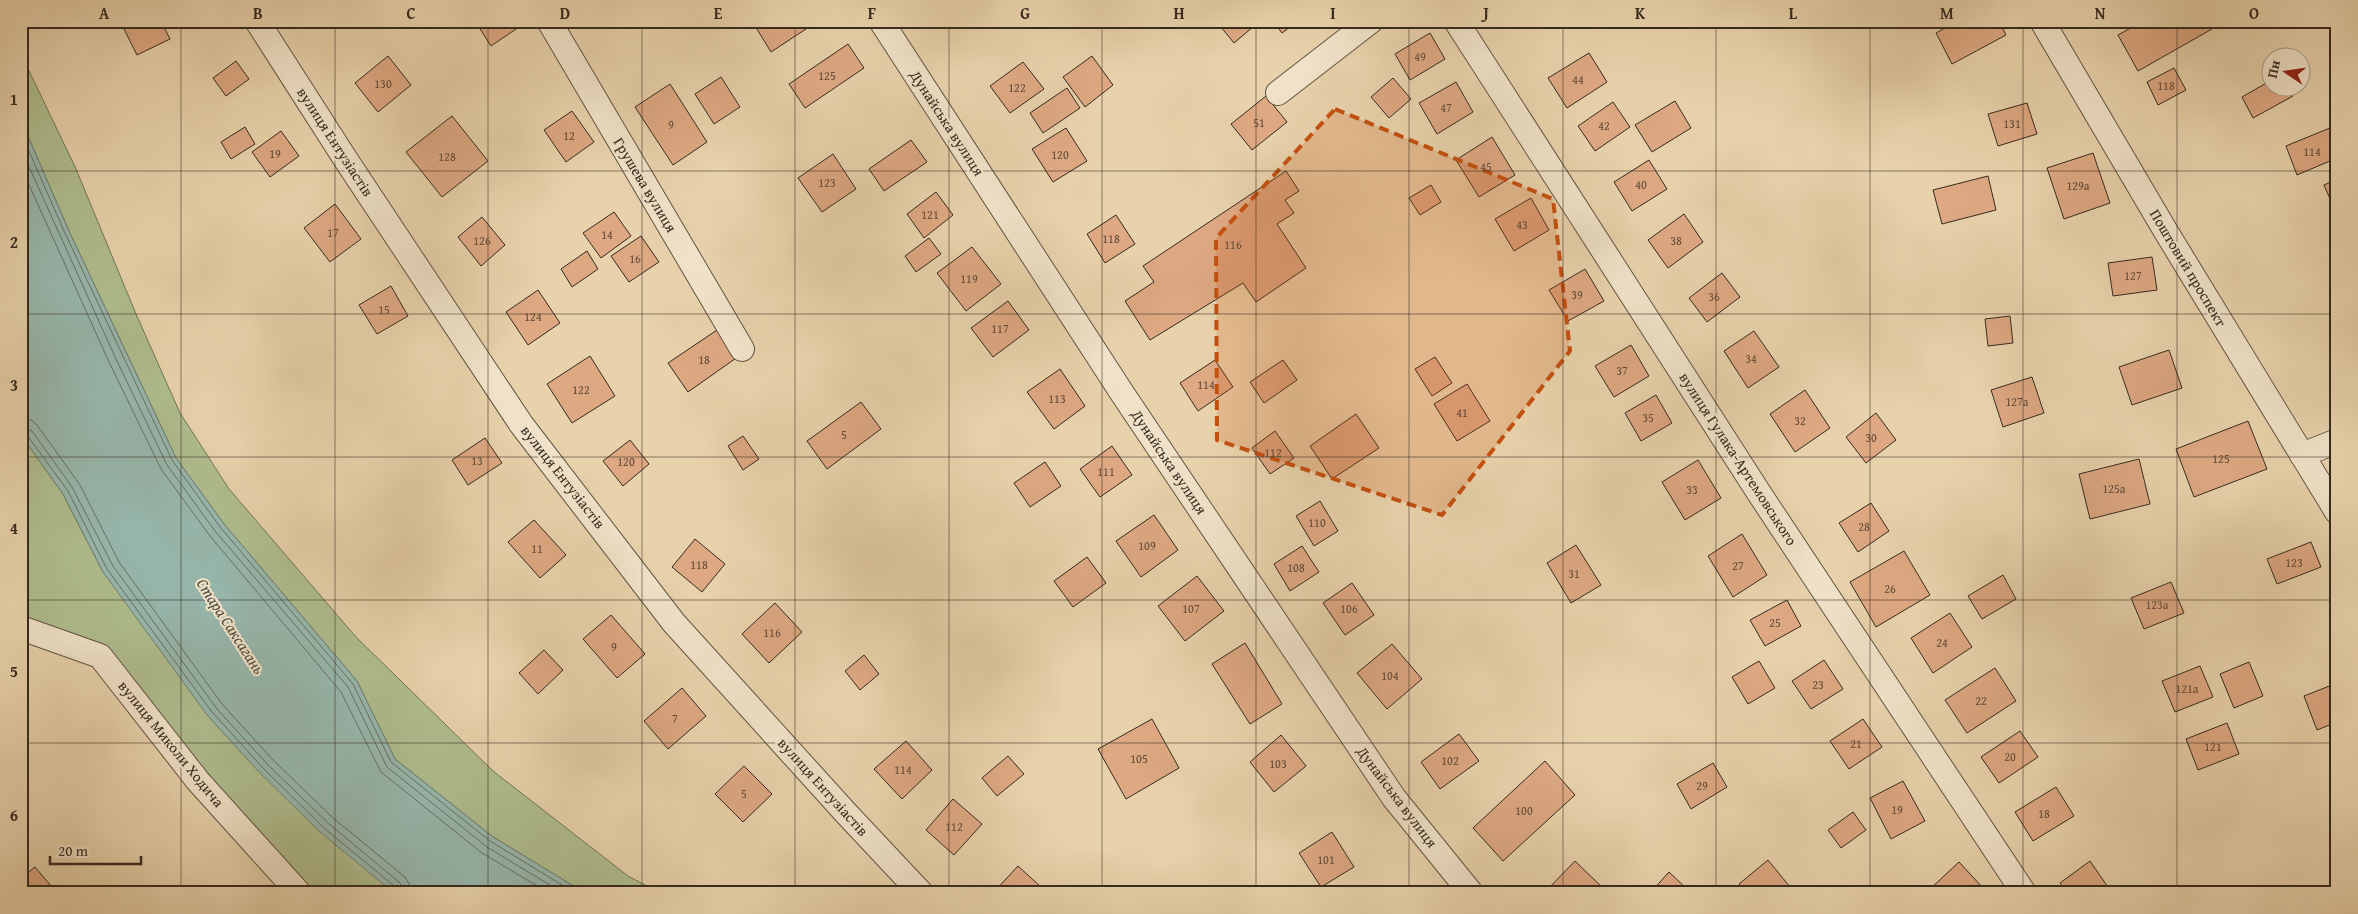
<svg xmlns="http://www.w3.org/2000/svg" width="2358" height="914" viewBox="0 0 2358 914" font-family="'Gentium Book Plus',serif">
<rect width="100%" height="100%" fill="#e8d2ab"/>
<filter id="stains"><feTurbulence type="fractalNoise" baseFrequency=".004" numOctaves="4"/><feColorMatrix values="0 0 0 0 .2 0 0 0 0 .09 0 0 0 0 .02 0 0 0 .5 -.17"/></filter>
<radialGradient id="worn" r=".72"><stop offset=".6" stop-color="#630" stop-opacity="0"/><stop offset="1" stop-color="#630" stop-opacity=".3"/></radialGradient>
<!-- green -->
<g fill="#afbd8e" stroke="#727457">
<path d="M21,54l55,115 60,145 44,99 49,76 127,148 137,134 135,105 32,17h-75l-92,-56 -98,-78 -38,-78 -133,-157 -48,-66 -108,-229 -47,-109z"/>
<path d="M21,435l42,59 40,78 291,321h-95l-199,-237 -79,-28z"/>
</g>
<!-- water -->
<path fill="#97b7ac" stroke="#707f74" d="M21,120l47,109 108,229 48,66 133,157 38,78 98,78 92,56h-191l-74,-61 -60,-59 -52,-57 -105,-144 -40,-78 -42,-59z"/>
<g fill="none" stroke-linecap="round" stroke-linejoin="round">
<!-- shore -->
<g stroke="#667066" stroke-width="1">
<path d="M21,133l43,98 108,229 48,67 133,157 38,78 99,79 85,52"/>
<path d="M21,149l95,210 51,106 48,66 133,156 39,80 100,80 76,46"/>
<path d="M21,167l88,195 52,107 49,67 131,156 40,80 101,81 67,40"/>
<path d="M21,418l10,2 6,5 43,60 39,77 103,142 51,56 60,58 72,59 4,7 2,9"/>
<path d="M21,426l11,5 40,56 41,79 104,143 51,56 60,58 72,60 3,10"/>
<path d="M21,432l6,3 41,56 39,78 105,143 52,57 60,59 69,57 4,8"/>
</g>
</g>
<!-- building -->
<g fill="#dda882" stroke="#362a20">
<path d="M120,21h41l9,18 -33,16z"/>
<path d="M317,21h16l-10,8z"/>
<path d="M475,21h44l3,4 -31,21z"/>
<path d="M752,21h54l3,6 -38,25z"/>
<path d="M1216,21h44l-26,22z"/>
<path d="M1273,21h25l-16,12z"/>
<path d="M1957,21h42l7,14 -54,29 -16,-31z"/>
<path d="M2143,21h65l4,8 -74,42 -20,-36z"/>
<path d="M1430,33l15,26 -35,21 -15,-26z"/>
<path d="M848,44l16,24 -59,40 -16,-24z"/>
<path d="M1589,53l18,29 -40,26 -19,-30z"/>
<path d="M388,56l23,29 -33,27 -23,-29z"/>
<path d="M1092,56l21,29 -28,22 -22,-30z"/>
<path d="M236,61l13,18 -23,17 -13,-18z"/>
<path d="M1023,62l21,27 -34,24 -20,-27z"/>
<path d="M2174,68l12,22 -28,15 -11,-23z"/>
<path d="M721,77l19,30 -26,17 -19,-30z"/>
<path d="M1393,78l18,21 -22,19 -18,-21z"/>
<path d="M2270,81v7h18l5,8 -40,22 -11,-21z"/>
<path d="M1456,82l17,30 -36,22 -18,-31z"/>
<path d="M670,84l37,58 -34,23 -38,-58z"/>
<path d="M1067,88l13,20 -37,25 -13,-20z"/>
<path d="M1266,96l21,26 -35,28 -21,-26z"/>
<path d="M1675,101l16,27 -39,24 -17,-27z"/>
<path d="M1613,102l17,25 -35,24 -17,-25z"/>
<path d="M2027,103l10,31 -39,12 -10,-32z"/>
<path d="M572,111l22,31 -28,20 -22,-32z"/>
<path d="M452,116l36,45 -46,36 -36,-45z"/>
<path d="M245,127l10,17 -24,15 -10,-17z"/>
<path d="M1066,128l21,33 -34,21 -21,-33z"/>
<path d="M2330,128l7,17v13l-40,17 -11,-29z"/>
<path d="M281,131l18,25 -29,21 -18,-25z"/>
<path d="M1492,137l23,38 -36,22 -23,-37z"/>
<path d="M911,140l16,22 -43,29 -15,-22z"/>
<path d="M2093,153l17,50 -46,16 -17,-51z"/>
<path d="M833,154l23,35 -34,23 -24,-34z"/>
<path d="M1649,160l18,29 -35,22 -18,-29z"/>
<path d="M1286,171l13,20 -14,9 9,13 -17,11 29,44 -50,34 -13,-19 -93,57 -25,-39 29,-19 -11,-16z"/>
<path d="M1988,176l8,34 -54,14 -9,-34z"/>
<path d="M2337,179v28l-3,1 -10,-23z"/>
<path d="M1431,185l10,17 -21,13 -11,-17z"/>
<path d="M936,192l17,23 -29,23 -17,-24z"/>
<path d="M1531,198l18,32 -35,21 -19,-32z"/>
<path d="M335,204l26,35 -31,23 -26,-34z"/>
<path d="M614,212l17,24 -30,22 -18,-25z"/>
<path d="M1684,214l19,28 -35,26 -20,-28z"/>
<path d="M1116,215l19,29 -30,19 -18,-29z"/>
<path d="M482,217l23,28 -24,21 -23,-29z"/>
<path d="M641,236l18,26 -30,20 -18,-26z"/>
<path d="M929,238l12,16 -25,18 -11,-16z"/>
<path d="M972,247l29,37 -35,27 -29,-38z"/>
<path d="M587,251l11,18 -26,18 -11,-18z"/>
<path d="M2152,257l5,33 -44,6 -5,-33z"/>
<path d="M1585,269l19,32 -36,20 -19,-31z"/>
<path d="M1722,273l18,24 -33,25 -18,-24z"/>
<path d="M391,286l17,30 -31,18 -18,-29z"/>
<path d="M538,290l22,33 -32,22 -22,-33z"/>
<path d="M1008,301l21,29 -36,27 -22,-29z"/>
<path d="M2010,316l3,27 -25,3 -3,-27z"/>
<path d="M720,328l19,28 -51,36 -20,-29z"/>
<path d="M1754,331l25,36 -31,21 -24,-37z"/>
<path d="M1631,345l18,31 -35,21 -19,-31z"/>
<path d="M2169,350l13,38 -50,17 -13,-38z"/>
<path d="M590,356l25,40 -43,27 -25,-39z"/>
<path d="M1435,357l17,26 -20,13 -17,-27z"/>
<path d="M1215,360l18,27 -35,24 -18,-28z"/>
<path d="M1283,360l14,20 -33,23 -14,-21z"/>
<path d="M1060,369l25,37 -31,23 -27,-37z"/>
<path d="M2032,377l12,36 -41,14 -12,-37z"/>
<path d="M1467,384l23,37 -33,20 -23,-37z"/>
<path d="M1805,390l25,38 -35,24 -25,-38z"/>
<path d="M1656,395l16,28 -31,18 -16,-28z"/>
<path d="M861,402l20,27 -54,40 -20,-28z"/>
<path d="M1876,413l20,27 -30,23 -20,-26z"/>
<path d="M1356,414l23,34 -47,31 -22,-33z"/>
<path d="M2248,421l19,48 -73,28 -18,-48z"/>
<path d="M1275,431l19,27 -24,16 -18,-26z"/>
<path d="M743,436l16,23 -16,11 -15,-24z"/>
<path d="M485,438l17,25 -34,22 -16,-25z"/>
<path d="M630,440l19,24 -26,22 -20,-25z"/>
<path d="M1112,446l20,29 -32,22 -20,-28z"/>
<path d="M2139,459l11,45 -60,15 -11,-45z"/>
<path d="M1698,460l23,38 -36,22 -23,-38z"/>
<path d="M1045,462l16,24 -31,21 -16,-24z"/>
<path d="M1320,501l18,30 -24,15 -18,-30z"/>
<path d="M1871,503l18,28 -31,21 -19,-29z"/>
<path d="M1154,515l24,35 -37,27 -25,-36z"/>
<path d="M534,520l32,35 -26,23 -32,-36z"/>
<path d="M1742,534l25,41 -34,22 -25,-41z"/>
<path d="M695,539l30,25 -23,28 -30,-25z"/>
<path d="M2311,542l10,25 -44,17 -10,-25z"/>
<path d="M1576,545l25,40 -30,18 -24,-40z"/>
<path d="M1302,546l17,26 -29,19 -16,-27z"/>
<path d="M1904,551l26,44 -54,32 -26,-45z"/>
<path d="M1087,557l19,26 -33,24 -19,-26z"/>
<path d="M2003,575l13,24 -34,20 -14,-23z"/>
<path d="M1197,576l27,35 -39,30 -27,-35z"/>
<path d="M2171,582l13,31 -40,16 -13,-31z"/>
<path d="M1352,583l22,32 -29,20 -22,-32z"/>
<path d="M1787,600l14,26 -36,20 -15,-26z"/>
<path d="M775,603l27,29 -33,31 -27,-29z"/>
<path d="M1950,613l22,34 -39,26 -22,-35z"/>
<path d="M611,615l34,39 -28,24 -34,-39z"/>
<path d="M1245,643l37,61 -32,20 -38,-60z"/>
<path d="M1392,644l30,35 -35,30 -30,-36z"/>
<path d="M544,650l19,20 -25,24 -19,-21z"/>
<path d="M864,655l15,19 -19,16 -15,-19z"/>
<path d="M1824,660l19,29 -32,20 -19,-28z"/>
<path d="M1759,661l16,27 -27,16 -16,-27z"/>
<path d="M2249,662l14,34 -29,12 -14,-34z"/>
<path d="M2200,666l13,31 -38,15 -13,-31z"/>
<path d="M1995,668l21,33 -49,32 -22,-33z"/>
<path d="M2337,683v39l-20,8 -13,-34z"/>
<path d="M682,688l24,28 -38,33 -24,-28z"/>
<path d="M1152,719l27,49 -53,31 -28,-50z"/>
<path d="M1863,719l19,28 -33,22 -19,-28z"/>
<path d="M2227,723l12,31 -41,16 -12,-31z"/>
<path d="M2020,731l18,26 -39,26 -18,-26z"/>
<path d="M1459,734l20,27 -39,28 -19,-27z"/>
<path d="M1281,735l25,31 -32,26 -24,-30z"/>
<path d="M906,741l26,29 -30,29 -28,-30z"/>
<path d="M1008,756l16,18 -27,22 -15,-18z"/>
<path d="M1545,761l30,34 -72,66 -30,-33z"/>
<path d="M1713,763l14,24 -36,22 -14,-25z"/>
<path d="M744,766l28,28 -29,28 -28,-28z"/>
<path d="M1903,781l22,40 -34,18 -21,-41z"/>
<path d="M2056,787l18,29 -41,25 -18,-29z"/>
<path d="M953,799l29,25 -28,31 -28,-25z"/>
<path d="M1853,812l13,18 -25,18 -13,-18z"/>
<path d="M1332,832l22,35 -33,20 -22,-34z"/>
<path d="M1768,860l22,27 -7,6h-37l-7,-9z"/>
<path d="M1575,861l32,31 -1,1h-62z"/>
<path d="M2090,861l22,32h-45l-7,-10z"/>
<path d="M1959,862l24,26 -5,5h-46l-3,-3z"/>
<path d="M1018,866l23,21 -5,6h-43z"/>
<path d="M35,867l22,26h-36v-15z"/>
<path d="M1669,872l18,17 -3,4h-34z"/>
</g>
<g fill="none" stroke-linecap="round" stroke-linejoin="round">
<defs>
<g id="street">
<path d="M257,21l89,139 175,264 153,199 171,189 76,81"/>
<path d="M549,21l193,328"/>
<path d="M881,21l241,372 272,405 77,95"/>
<path d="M1456,21l303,472 265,400"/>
<path d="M2042,21l123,209 172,282"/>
<path d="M1278,93l93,-72"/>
<path d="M2302,455l35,-14"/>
<path d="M21,628l79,28 98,125 101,112"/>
</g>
</defs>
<!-- street casing -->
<use href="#street" stroke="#625443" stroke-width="26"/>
<!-- street -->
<use href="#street" stroke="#f0e2c8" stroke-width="24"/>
</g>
<!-- marked area -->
<path fill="#c45010" fill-opacity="0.2" stroke="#c45010" stroke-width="4" stroke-dasharray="10 6" stroke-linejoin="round" d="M1335,109l218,90 17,152 -128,164 -225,-75 -1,-202z"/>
<!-- grid -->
<path fill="none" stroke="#362a20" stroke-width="1" stroke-opacity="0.55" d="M181,21v872M335,21v872M488,21v872M642,21v872M795,21v872M949,21v872M1102,21v872M1256,21v872M1409,21v872M1563,21v872M1716,21v872M1870,21v872M2023,21v872M2177,21v872M21,171h2316M21,314h2316M21,457h2316M21,600h2316M21,743h2316"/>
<g text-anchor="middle" stroke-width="4.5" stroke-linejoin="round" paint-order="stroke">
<!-- number labels -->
<g font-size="12" fill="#604a38">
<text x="1420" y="61">49</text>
<text x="827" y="80">125</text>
<text x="1578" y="84">44</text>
<text x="383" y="88">130</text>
<text x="2166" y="90">118</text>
<text x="1017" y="92">122</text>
<text x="1446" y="112">47</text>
<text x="1259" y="127">51</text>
<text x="2012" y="128">131</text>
<text x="671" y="129">9</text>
<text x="1604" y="130">42</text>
<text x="569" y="140">12</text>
<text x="2312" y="156">114</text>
<text x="275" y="158">19</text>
<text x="1060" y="159">120</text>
<text x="447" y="161">128</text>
<text x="1486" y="171">45</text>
<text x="827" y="187">123</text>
<text x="1641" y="189">40</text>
<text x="2078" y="190">129а</text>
<text x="930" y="219">121</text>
<text x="1522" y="229">43</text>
<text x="333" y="237">17</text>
<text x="607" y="239">14</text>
<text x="1111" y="243">118</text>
<text x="482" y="245">126</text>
<text x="1676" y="245">38</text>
<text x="1233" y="249">116</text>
<text x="635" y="263">16</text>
<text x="2133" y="280">127</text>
<text x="969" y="283">119</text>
<text x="1577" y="299">39</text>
<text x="1714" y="301">36</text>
<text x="384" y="314">15</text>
<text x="533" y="321">124</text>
<text x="1000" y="333">117</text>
<text x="1751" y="363">34</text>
<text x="704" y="364">18</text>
<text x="1622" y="375">37</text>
<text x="1206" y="389">114</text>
<text x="581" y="394">122</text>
<text x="1057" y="403">113</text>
<text x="2017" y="406">127а</text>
<text x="1462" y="417">41</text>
<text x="1648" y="422">35</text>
<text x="1800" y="425">32</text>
<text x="844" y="439">5</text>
<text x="1871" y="442">30</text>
<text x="1273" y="457">112</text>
<text x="2221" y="463">125</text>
<text x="477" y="465">13</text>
<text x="626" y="466">120</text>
<text x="1106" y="476">111</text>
<text x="2114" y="493">125а</text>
<text x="1692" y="494">33</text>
<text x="1317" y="527">110</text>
<text x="1864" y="531">28</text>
<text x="1147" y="550">109</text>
<text x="537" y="553">11</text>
<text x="2294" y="567">123</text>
<text x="699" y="569">118</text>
<text x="1738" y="570">27</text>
<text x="1296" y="572">108</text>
<text x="1574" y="578">31</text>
<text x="1890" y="593">26</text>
<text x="2157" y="609">123а</text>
<text x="1191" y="613">107</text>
<text x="1349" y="613">106</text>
<text x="1775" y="627">25</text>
<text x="772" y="637">116</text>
<text x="1942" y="647">24</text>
<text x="614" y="651">9</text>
<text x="1390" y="680">104</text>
<text x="1818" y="689">23</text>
<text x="2187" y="693">121а</text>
<text x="1981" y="705">22</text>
<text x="675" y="723">7</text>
<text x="1856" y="748">21</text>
<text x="2213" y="751">121</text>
<text x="2010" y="761">20</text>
<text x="1139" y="763">105</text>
<text x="1450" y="765">102</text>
<text x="1278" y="768">103</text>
<text x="903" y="774">114</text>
<text x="1702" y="790">29</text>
<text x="744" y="798">5</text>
<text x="1897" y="814">19</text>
<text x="1524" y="815">100</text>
<text x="2044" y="818">18</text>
<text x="954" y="831">112</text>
<text x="1326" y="864">101</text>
</g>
<!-- street labels -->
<g font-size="15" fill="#362a20" stroke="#f0e2c8">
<text transform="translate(947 123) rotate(57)" y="5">Дунайська вулиця</text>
<text transform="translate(335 142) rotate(57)" y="5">вулиця Ентузіастів</text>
<text transform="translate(645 185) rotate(59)" y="5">Грушева вулиця</text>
<text transform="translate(2188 268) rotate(59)" y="5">Поштовий проспект</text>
<text transform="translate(1738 459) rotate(57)" y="5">вулиця Гулака-Артемовського</text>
<text transform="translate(1169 462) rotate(56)" y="5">Дунайська вулиця</text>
<text transform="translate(563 477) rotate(52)" y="5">вулиця Ентузіастів</text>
<text transform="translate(171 744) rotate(51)" y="5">вулиця Миколи Ходича</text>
<text transform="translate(823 787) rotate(48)" y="5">вулиця Ентузіастів</text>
<text transform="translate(1397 797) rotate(53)" y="5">Дунайська вулиця</text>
</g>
<!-- water labels -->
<g font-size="16" font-style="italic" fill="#4e4d43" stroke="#f0e2c8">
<text transform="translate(231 626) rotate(57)" y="6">Стара Саксагань</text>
</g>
</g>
<!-- margin -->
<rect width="2358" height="914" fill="none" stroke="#e8d2ab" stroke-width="55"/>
<!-- north arrow -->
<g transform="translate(2286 72) rotate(283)"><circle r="24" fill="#f0e2c8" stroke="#a69885"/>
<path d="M0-4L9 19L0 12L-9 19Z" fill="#8f2418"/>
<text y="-8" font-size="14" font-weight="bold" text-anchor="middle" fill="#362a20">Пн</text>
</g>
<!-- scale -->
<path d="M50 856v8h91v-8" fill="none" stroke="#362a20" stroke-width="2.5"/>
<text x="58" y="856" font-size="15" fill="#362a20" stroke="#f0e2c8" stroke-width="4" paint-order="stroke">20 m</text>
<rect x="28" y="28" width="2302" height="858" fill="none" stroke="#362a20" stroke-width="2"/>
<g font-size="16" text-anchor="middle" font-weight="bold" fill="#362a20">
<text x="104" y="19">A</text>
<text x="258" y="19">B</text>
<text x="411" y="19">C</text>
<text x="565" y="19">D</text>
<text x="718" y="19">E</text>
<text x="872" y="19">F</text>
<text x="1025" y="19">G</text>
<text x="1179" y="19">H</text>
<text x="1333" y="19">I</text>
<text x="1486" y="19">J</text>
<text x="1640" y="19">K</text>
<text x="1793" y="19">L</text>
<text x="1947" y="19">M</text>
<text x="2100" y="19">N</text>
<text x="2254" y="19">O</text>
<text x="14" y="105">1</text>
<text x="14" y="248">2</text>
<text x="14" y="391">3</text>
<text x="14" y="534">4</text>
<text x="14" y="677">5</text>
<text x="14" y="821">6</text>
</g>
<rect width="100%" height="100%" filter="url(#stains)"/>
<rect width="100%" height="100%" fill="url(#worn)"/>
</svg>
